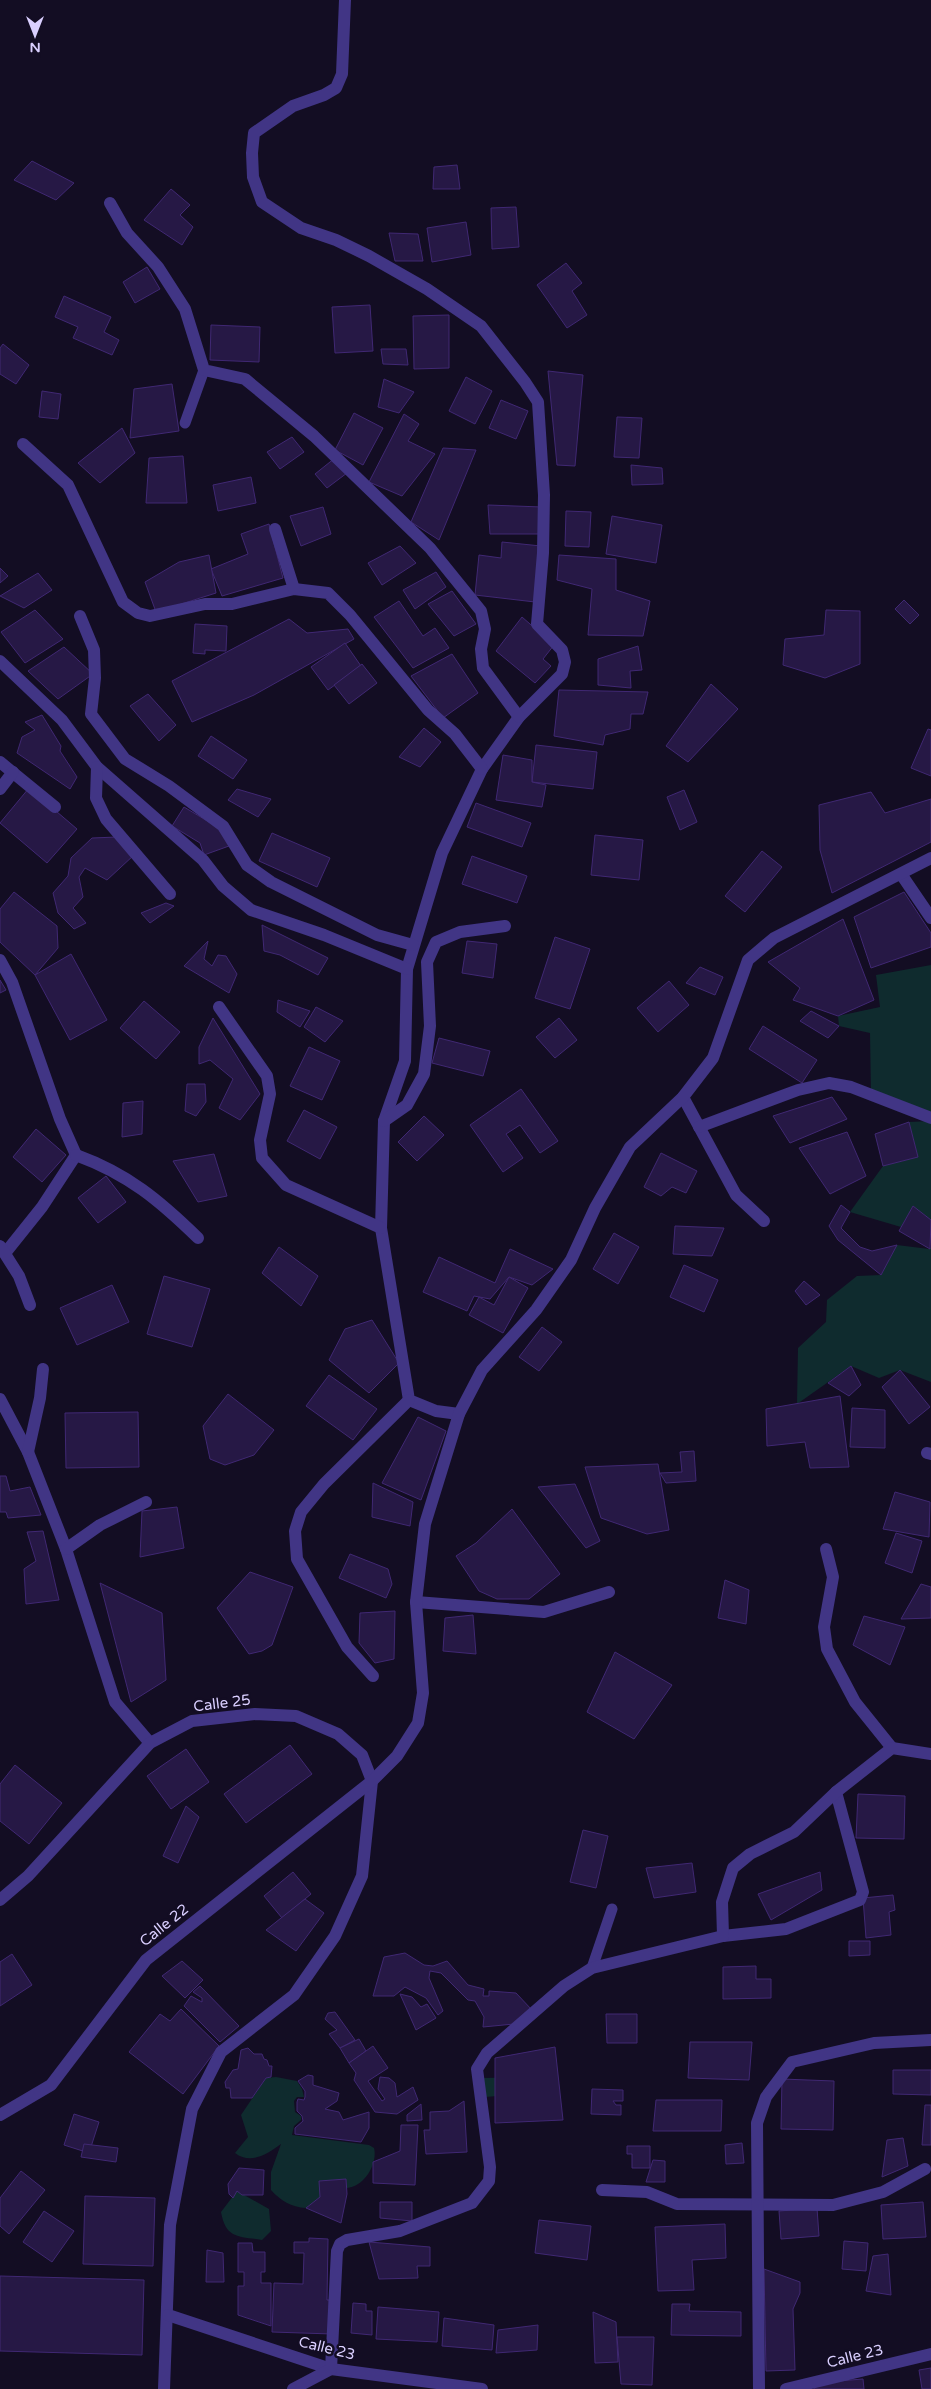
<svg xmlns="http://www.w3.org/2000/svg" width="931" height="2389" viewBox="0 0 931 2389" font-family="'Varela Round',sans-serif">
<rect width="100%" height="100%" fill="#130d23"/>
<!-- green -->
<g fill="#0f2b2e">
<path d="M931,965v149l-60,-20 -1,-61 -31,-7 -1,-10 42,-9 -4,-32z"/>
<path d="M931,1121v99l-18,-14 -12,21 -51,-15 33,-46 35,-9 -9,-35z"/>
<path d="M897,1245l32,4 2,-2v135l-31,-12 -21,8 -28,-12 -54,38 1,-56 28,-26 1,-22 30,-24 24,-1z"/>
<path d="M276,2077l21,4 5,8 2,8h-7l-3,4 1,11 6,4v4l-7,6 -2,9 77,10 5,3c4,16 -10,39 -27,40l-1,-9 -27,2 1,16 -14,11c-15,-1 -25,-7 -35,-18v-18l10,-28c-14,10 -30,21 -46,9l13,-16 -7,-22 25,-37z"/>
<path d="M537,2077l1,16 -53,4 -2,-19z"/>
<path d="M237,2191l32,18 2,22 -9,9c-24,-4 -36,-1 -41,-28z"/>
</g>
<!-- building -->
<g fill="#261845" stroke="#402873">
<path d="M32,161l42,22 -18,17 -42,-20z"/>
<path d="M457,165l3,24h-27l1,-22z"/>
<path d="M171,189l19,16 -10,10 13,12 -11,18 -38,-25z"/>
<path d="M516,207l3,40 -27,2 -1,-41z"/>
<path d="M466,222l5,33 -39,7 -5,-34z"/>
<path d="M389,233l29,1 5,27h-28z"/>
<path d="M566,263l16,20 -10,8 15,24 -20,13 -30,-43z"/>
<path d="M147,267l13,22 -25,14 -12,-21z"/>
<path d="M64,296l47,21 -7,15 15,8 -7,15 -39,-17 5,-11 -23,-10z"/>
<path d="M370,305l3,46 -38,2 -3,-46z"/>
<path d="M449,315v53l-35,1 -1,-53z"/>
<path d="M211,325l49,2 -1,35 -49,-2z"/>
<path d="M3,344l26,21 -13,19 -16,-10v-26z"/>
<path d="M381,349h25l2,16 -25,-1z"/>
<path d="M548,371l35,4 -8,91 -18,-1z"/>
<path d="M466,377l26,14 -17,33 -26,-13z"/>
<path d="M384,379l30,13 -15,21 -21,-6z"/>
<path d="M172,384l7,47 -49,7 4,-49z"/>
<path d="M42,391l19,3 -3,25 -19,-2z"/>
<path d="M501,400l27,11 -12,28 -27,-11z"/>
<path d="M354,413l29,15 -20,37 -28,-15z"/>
<path d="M404,414l15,10 -11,17 27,13 -33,42 -33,-14z"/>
<path d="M617,417l25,1 -3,40 -25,-1z"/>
<path d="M122,428l13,25 -35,30 -22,-20z"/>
<path d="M292,437l12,15 -24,17 -13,-17z"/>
<path d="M443,448l33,2 -37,90 -28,-18z"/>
<path d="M183,456l4,47h-41l3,-45z"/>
<path d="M335,458l12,15 -20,15 -12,-14z"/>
<path d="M631,465l31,3 1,16 -31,1z"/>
<path d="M251,477l5,26 -38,8 -5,-26z"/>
<path d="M488,505l54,2v27h-52z"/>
<path d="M323,507l8,27 -30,12 -11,-30z"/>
<path d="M566,511l25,1 -2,35 -24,-1z"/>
<path d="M612,516l50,9 -6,38 -50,-9z"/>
<path d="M269,524l14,54 -61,18 -11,-27 37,-15 -7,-20z"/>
<path d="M502,542l39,4 -6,56 -60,-7 4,-40 22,3z"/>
<path d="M400,546l16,17 -34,22 -14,-22z"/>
<path d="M209,555l7,38 -60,19 -11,-30 34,-20z"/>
<path d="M559,555l57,4v31l34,11 -7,35 -55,-1 4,-46 -35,-9z"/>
<path d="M0,568l8,8 -8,7z"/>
<path d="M436,572l10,15 -31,22 -12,-19z"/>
<path d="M38,573l14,17 -28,18 -24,-12z"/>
<path d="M452,591l24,33 -22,12 -26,-32z"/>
<path d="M904,600l15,15 -9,9 -15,-15z"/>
<path d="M399,601l24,35 12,-8 14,20 -36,20 -39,-51z"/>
<path d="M35,610l28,29 -38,24 -24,-31z"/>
<path d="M826,610l34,1v53l-35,14 -42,-13 2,-26 39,-4z"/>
<path d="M522,617l32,28 -11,14 8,7 -16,17 -39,-32z"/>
<path d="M289,619l18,14 41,-4 6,10 -100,56 -62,27 -20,-41z"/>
<path d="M195,624l32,2 -1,25 -21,-1v4l-12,-1z"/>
<path d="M345,643l16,23 -33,24 -17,-23z"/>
<path d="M638,646l4,24 -12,1 1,17 -33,-3v-26z"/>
<path d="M64,647l29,27 -35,25 -30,-28z"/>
<path d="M452,654l26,39 -35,25 -32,-42z"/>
<path d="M362,664l15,19 -28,21 -15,-19z"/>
<path d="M711,684l27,25 -50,53 -22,-16z"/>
<path d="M559,690l89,2 -5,22h-12l-1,15 -25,6 -2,10 -49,-9z"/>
<path d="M148,694l28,31 -17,16 -29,-35z"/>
<path d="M42,715l19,31 -1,5 17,26 -7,12 -53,-36 5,-16 13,-7 -10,-8z"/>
<path d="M424,728l17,14 -21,25 -21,-10z"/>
<path d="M928,729l3,1v46l-20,-8z"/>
<path d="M211,736l36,24 -14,19 -35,-23z"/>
<path d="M536,745l61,7 -4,37 -61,-7z"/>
<path d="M503,755l29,5v22l14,3 -4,22 -46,-7z"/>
<path d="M29,788l48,41 -30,34 -47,-40z"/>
<path d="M237,789l34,10 -13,18 -30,-17z"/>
<path d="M684,790l13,32 -17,8 -13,-33z"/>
<path d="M871,792l14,21 46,-14v43l-99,51 -12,-43 -1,-45z"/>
<path d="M476,803l55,20 -9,24 -55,-20z"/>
<path d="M184,807l40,24 5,15 -25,9 -4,-12 -28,-17z"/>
<path d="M272,833l58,25 -13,29 -58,-26z"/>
<path d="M595,835l48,5 -4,40 -48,-5z"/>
<path d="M117,837l17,18 -27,25 -22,-12 -6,9 4,20 -10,11 13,15 -12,6 -16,-16 -5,-20 15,-17 3,-18 21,-20z"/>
<path d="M762,851l20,16 -37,45 -20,-16z"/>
<path d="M472,856l55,20 -10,27 -55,-19z"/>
<path d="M14,892l43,34 1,22 -23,27 -35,-33v-33z"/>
<path d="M904,892l27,41v14l-60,21 -17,-51z"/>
<path d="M166,903l8,3 -24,17 -9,-10z"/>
<path d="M843,919l31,81 -36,16 -45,-16 7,-12 -32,-26z"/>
<path d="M262,925l66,33 -10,17 -38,-20 -16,-4z"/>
<path d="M555,937l35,12 -20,60 -35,-11z"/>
<path d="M208,941l-4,18 8,7 6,-11 8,1 11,18 -8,19 -45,-27z"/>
<path d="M467,941l30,3 -4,34 -31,-5z"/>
<path d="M71,954l36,66 -37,20 -35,-65z"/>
<path d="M700,967l23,10 -8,18 -29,-12z"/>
<path d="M0,980l6,10 -6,3z"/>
<path d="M669,981l20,24 -31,27 -21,-24z"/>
<path d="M278,1000l32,11 -10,16 -23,-15z"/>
<path d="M144,1001l36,31 -24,27 -36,-31z"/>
<path d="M316,1007l27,14 -18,21 -21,-15z"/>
<path d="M811,1011l28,15 -11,12 -28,-17z"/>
<path d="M213,1018l47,76 -20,26 -21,-12 14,-29 -23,-19 -11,4v-17z"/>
<path d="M559,1018l18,22 -22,18 -19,-21z"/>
<path d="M763,1026l54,34 -15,23 -53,-34z"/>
<path d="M439,1038l51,13 -7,25 -51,-13z"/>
<path d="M309,1047l31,14 -18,39 -32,-14z"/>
<path d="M187,1084h18l1,18 -10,14 -11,-5z"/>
<path d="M521,1089l37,52 -18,12 -20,-28 -14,9 17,24 -20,14 -33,-47z"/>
<path d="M832,1097l15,22 -57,24 -17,-27z"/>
<path d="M143,1101l-1,33 -20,3 1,-34z"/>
<path d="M304,1110l33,17 -17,32 -33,-18z"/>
<path d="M424,1116l20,19 -27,26 -19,-19z"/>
<path d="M909,1122l9,35 -35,9 -8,-32z"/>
<path d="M36,1129l30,26 -24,27 -29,-25z"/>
<path d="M847,1132l19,44 -36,18 -31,-46z"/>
<path d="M661,1153l36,18 -11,22 -14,-6 -11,9 -17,-9z"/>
<path d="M214,1154l13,42 -29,6 -25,-41z"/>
<path d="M106,1176l20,26 -28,21 -20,-25z"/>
<path d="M841,1205l9,7 -9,16 19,19 12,4 25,-6 -16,30 -43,-35 -9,-14z"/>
<path d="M913,1206l18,14 -1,29 -31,-18z"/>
<path d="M675,1226l49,2 -12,28 -39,-2z"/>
<path d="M614,1233l25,14 -21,37 -25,-15z"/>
<path d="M279,1247l39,29 -17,30 -39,-33z"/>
<path d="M510,1249l43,20 -21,16 -23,-8 -19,22 -16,-3 -7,15 -44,-19 16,-35 56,26z"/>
<path d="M684,1265l34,15 -14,32 -34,-15z"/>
<path d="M164,1276l46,13 -18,58 -45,-13z"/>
<path d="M509,1277l19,11 -25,45 -34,-18 10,-18 15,8z"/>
<path d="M804,1281l16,14 -14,10 -11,-14z"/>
<path d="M112,1285l17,37 -52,23 -17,-37z"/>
<path d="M372,1320l27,43 -30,30 -40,-33 16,-31z"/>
<path d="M542,1327l20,15 -23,29 -20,-14z"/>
<path d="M851,1366l10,19 -12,11 -21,-13z"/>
<path d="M900,1370l30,37 -21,17 -27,-37z"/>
<path d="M329,1375l48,34 -24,31 -47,-34z"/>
<path d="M228,1394l46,36 -20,25 -29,10 -15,-6 -7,-33z"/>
<path d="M840,1396l9,71 -39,1 -5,-26 -38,4 -1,-37z"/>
<path d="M852,1408l33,2v38l-35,-1z"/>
<path d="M138,1412l1,55 -73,1 -1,-55z"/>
<path d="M418,1417l28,14 -25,69 -39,-17z"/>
<path d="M694,1451l2,30 -30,2 -6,-10 22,-1 -2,-20z"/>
<path d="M658,1464l11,66 -22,4 -46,-16 -16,-51z"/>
<path d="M0,1476h6l4,15 20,-4 11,28 -33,3 -2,-6h-6z"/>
<path d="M373,1483l40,19 -3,24 -38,-9z"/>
<path d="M575,1484l25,57 -14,7 -48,-61z"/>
<path d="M895,1492l35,10 -1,35 -46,-8z"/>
<path d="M177,1507l7,41 -44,9 2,-46z"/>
<path d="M512,1509l48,65 -31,25h-32l-18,-8 -23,-35 20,-13z"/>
<path d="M43,1531l16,69 -33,4 -2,-35 12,-8 -9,-29z"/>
<path d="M896,1533l26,8 -10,32 -27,-10z"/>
<path d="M350,1554l38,15 4,15 -6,14 -47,-20z"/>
<path d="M250,1572l43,15 -21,58 -10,6 -13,3 -32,-46z"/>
<path d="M725,1580l24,10 -3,34 -28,-6z"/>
<path d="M100,1583l62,30 4,67 -35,22z"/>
<path d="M921,1584l10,3v31l-30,1z"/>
<path d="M395,1611l-1,48 -19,4 -16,-20 1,-30z"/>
<path d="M473,1615l3,39 -33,-3 2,-33z"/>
<path d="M864,1616l41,11 -15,38 -37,-20z"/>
<path d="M615,1652l57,33 -38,54 -47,-27z"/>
<path d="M290,1745l22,29 -66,49 -22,-29z"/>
<path d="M186,1749l23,33 -38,27 -24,-33z"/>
<path d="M15,1765l47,38 -33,41 -29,-23v-37z"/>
<path d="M858,1794l47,2 -1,43 -48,-1z"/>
<path d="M186,1806l13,11 -21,46 -15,-7z"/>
<path d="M583,1830l25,6 -12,52 -26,-6z"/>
<path d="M692,1863l4,29 -42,6 -8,-30z"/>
<path d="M293,1872l18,22 -29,24 -18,-22z"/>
<path d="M820,1872l2,18 -51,30 -13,-26z"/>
<path d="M893,1895l2,15 -6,2 2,23 -25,3 -3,-40z"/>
<path d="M305,1899l19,14 -28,38 -30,-21z"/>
<path d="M849,1941h21v14l-21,1z"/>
<path d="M405,1953l19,12 9,1 14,-5 21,24 16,4 -1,7h6v-5l27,2 16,17 -18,14 -31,3 1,-10 -9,-16 -7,-1 -27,-27 -11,-2 -1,7 14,33 -5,4 -12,-17 -21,-11 -11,9h-21l11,-39z"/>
<path d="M12,1954l20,31 -32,21v-44z"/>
<path d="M182,1961l21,19 -18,18 -23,-22z"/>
<path d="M756,1966v13h15v19l-48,1v-32z"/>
<path d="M200,1986l39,40 -19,16 -36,-36 7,-10 11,6v-4l-9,-6z"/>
<path d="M400,1994l12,3 9,10 6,-3 9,14 -20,12z"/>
<path d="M181,2009l38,37 -36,48 -54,-42 31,-38 10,7z"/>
<path d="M335,2012l20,28 -15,8 -11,-14 8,-4 -12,-11 3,-6z"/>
<path d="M606,2014h31v29h-30z"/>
<path d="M359,2039l7,12 -17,12 -9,-15z"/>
<path d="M690,2042h62l-3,38 -61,-2z"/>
<path d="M373,2046l15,22 -20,13 14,20 3,-2 -7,-10 2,-12 9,1 6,5 2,14 16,-10 5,13 -21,14 -22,-2 -21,-32 2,-7 -7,-10z"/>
<path d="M555,2047l8,73 -68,3v-65z"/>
<path d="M248,2048l6,6h8l2,5 3,1 2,6h3l-1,11 -5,1 -14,20h-21l-1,-10h-4l-1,-6 8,-12 5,-1 3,-19z"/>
<path d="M893,2070h38v25l-38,-1z"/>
<path d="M308,2075l5,1v9l26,8 -2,8 -12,8 14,3 4,8 26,-8v16l-8,14 -66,-8v-6l8,-7 -1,-5 -5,-5v-9l1,-3 6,1 1,-3v-6l-7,-10z"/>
<path d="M782,2079l52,2 -1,49 -52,-1z"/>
<path d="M592,2089l31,1v11h-10l3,4h5v10l-30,-1z"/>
<path d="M656,2100h66l-1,31h-68z"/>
<path d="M464,2101l3,51 -41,2 -2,-24h6v-18l19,-1z"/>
<path d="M421,2104l1,16 -15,1v-6z"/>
<path d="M925,2105h6v40h-9z"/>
<path d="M74,2114l25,8 -10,31 -25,-8z"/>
<path d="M401,2125h17l-3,60 -42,-2v-21l27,-11z"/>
<path d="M903,2138l5,28 -26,11 5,-37z"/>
<path d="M742,2143l2,20 -18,1 -1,-19z"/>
<path d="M84,2144l34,4 -2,14 -35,-5z"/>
<path d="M627,2146h23v22h-18v-14h-5z"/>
<path d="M653,2160l12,1v21h-19z"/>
<path d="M239,2168l25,2 -1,25h-21l-5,-4 -4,7 -4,-4 -1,-10z"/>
<path d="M21,2171l24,19 -36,44 -9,-8v-28z"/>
<path d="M346,2179l1,15 -6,29 -35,-15 14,-11 -1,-16z"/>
<path d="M85,2196l70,2 -2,68 -70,-2z"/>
<path d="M380,2202h32v19l-32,-3z"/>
<path d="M923,2202l3,35 -43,2 -2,-34z"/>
<path d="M817,2208l2,28 -38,3 -2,-28z"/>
<path d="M44,2211l30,20 -22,31 -29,-20z"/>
<path d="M539,2220l52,6 -4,34 -52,-7z"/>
<path d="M725,2224l1,34 -34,2 2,30 -36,1 -3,-64z"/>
<path d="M309,2238l19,1 -1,61h6l-1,34 -60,-2 2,-49 29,1 1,-31h-10v-11h15z"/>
<path d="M844,2241l24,2 -2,28 -24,-2z"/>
<path d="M369,2242l61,5v19h-13l1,12 -39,1z"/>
<path d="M238,2243h14l1,9h12v20h-4v11h10v43l-33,-11v-29h6v-14h-6z"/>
<path d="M207,2250l16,3 1,29h-18z"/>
<path d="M888,2254l3,41 -25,-4 7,-35z"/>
<path d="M764,2269l36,13v11l-7,16 2,61 -29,1z"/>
<path d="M0,2276l144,4 -2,75 -142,-4z"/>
<path d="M353,2303l13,1v7h6v24l-21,-2z"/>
<path d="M672,2304h18l-1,7 52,1v24l-70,-1z"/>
<path d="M378,2307l61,5 -2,30 -61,-3z"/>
<path d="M593,2312l23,10 2,40 -23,1z"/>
<path d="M444,2318l50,7 -2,25 -50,-4z"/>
<path d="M538,2325l-1,25 -41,3 2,-23z"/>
<path d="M617,2337h37l-2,48 -31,-1z"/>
<path d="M931,2368v21h-9l-3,-19z"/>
<path d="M863,2379l1,10h-50v-6z"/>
</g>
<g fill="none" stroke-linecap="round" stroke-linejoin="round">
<!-- service -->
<g stroke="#413585" stroke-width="11">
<path d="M185,423l19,-53"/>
<path d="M592,1968l20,-59"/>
</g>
<!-- minor -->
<g stroke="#413585" stroke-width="12">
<path d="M345,0l-3,74 -6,14 -12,7 -31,11 -39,27 -2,20 1,24 9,25 39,26 35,12 33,16 58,33 54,37 44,56 13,20 6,93 -1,58 -6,71 25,26 3,12 -3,12 -43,43 -37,52 -40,84 -35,116 -2,92 -21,60 -3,107 28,172 27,11 23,3"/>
<path d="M110,203l17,30 31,34 27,42 19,61 41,9 69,57 116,112 51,63 4,18 -4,20 2,19 36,49"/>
<path d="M23,444l45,41 55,117 15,11 12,3 55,-12h27l62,-15 34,4 22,22 78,95 27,24 27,35"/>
<path d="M275,529l19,60"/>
<path d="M80,616l14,34 1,28 -4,36 34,45 44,27 54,40 24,39 24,17 106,53 36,10"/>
<path d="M0,661l62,59 35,47 106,93 20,26 28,24 73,25 83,34"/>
<path d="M0,762l55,45"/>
<path d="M97,767l-1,31 10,21 64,75"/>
<path d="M0,789l13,-17"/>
<path d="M901,874l30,44"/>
<path d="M0,960l12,22 48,137 16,36 -34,52 -36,45"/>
<path d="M219,1007l48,69 3,18 -10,46 2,18 24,27 95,43"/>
<path d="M683,1097l53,98 28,26"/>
<path d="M384,1121l23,-16 17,-31 6,-48 -3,-64 9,-20 24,-10 45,-6"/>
<path d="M699,1127l99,-37 31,-7 22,4 80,31"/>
<path d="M76,1155c52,19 83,45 122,83"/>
<path d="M0,1246l19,30 11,29"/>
<path d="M0,1399l28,53 38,97 49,153 35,41"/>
<path d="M28,1452l12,-54 3,-29"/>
<path d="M927,1453l4,1"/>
<path d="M66,1549l34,-24 46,-23"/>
<path d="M826,1549l7,28 -9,50 3,22 28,53 37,46"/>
<path d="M416,1602l128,10 65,-20"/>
<path d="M373,1676l-26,-29 -50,-88 -2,-28 6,-19 23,-28 85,-84"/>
<path d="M0,1900l28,-24 122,-133 42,-22 63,-7 41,2 42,18 24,21 10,26 -10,95 -27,60 -41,59 -73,57 -29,57 -22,116 -6,164"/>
<path d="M723,1936l63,-7 74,-29 3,-8 -27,-100"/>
<path d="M0,2115l51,-30 95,-125 226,-179 25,-25 21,-33 5,-30 -7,-91 9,-78 34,-110 23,-44 54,-60 35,-50 24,-52 35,-61 53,-50 30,-39 35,-98 26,-22 157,-80"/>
<path d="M602,2190l45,2 30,12 156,1 50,-13 42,-23"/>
<path d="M168,2315l163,54 151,20"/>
<path d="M293,2389l38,-20 6,-118 3,-7 7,-4 53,-9 72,-28 17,-22 1,-14 -13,-98 10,-16 77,-67 28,-18 131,-32 -1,-34 11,-34 17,-14 44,-22 42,-40 56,-44 39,6"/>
<path d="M759,2389l-2,-266 9,-26 26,-35 82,-19 57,-3"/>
<path d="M786,2389l145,-35"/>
</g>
</g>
<g text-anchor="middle" stroke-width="5" stroke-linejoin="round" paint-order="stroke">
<!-- street labels -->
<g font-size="15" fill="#dacfff" stroke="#130d23">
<text transform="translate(222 1703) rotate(-7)" y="5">Calle 25</text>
<text transform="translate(164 1925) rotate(-39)" y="5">Calle 22</text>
<text transform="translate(327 2348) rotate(14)" y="5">Calle 23</text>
<text transform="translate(855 2356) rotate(-14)" y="5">Calle 23</text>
</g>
</g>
<!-- north arrow -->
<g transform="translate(35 35) rotate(180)" stroke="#130d23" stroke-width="4" paint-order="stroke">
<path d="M0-4L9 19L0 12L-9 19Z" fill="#dacfff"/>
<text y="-8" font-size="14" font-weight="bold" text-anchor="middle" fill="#dacfff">N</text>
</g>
</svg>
